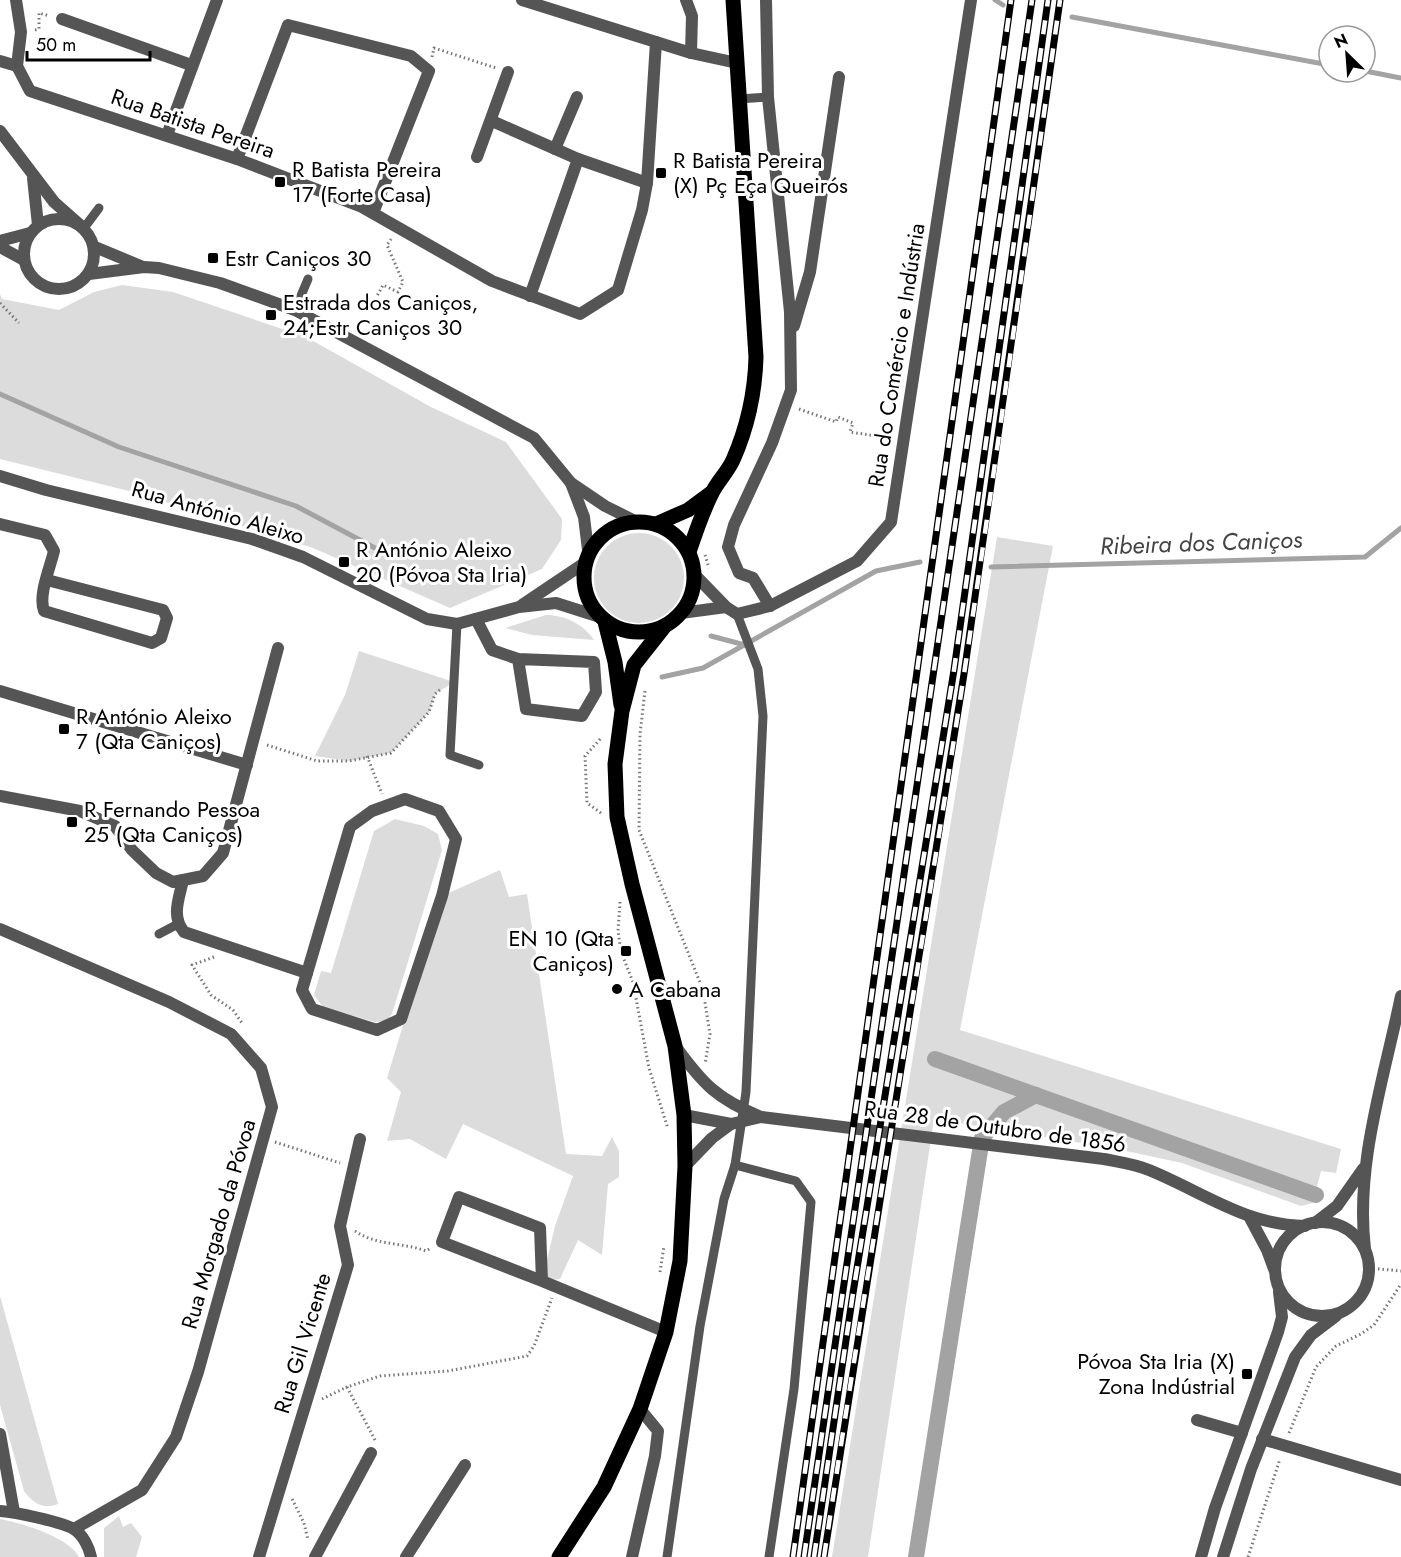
<svg xmlns="http://www.w3.org/2000/svg" width="1401" height="1557" viewBox="0 0 1401 1557" font-family="Jost,sans-serif">
<rect width="100%" height="100%" fill="#fff"/>
<!-- green -->
<g fill="#dcdcdc">
<path d="M122,285l51,7 133,45 125,70 75,35 56,77 -1,21 -19,29 -92,39 -137,-60 -180,-56 -133,-33v-165l2,5 57,11 35,-18z"/>
<circle cx="639" cy="578" r="45"/>
<path d="M997,537l56,9 -93,484 381,119 -5,24 -15,-2 -8,32 -12,3 -119,-43 -70,-15 -178,-29 -66,438h-36z"/>
<path d="M546,615c19,0 37,9 48,25l-62,-5 -27,-7z"/>
<path d="M359,651l95,31 -19,12 -6,18 -38,41 -42,8 -34,-5 30,-61z"/>
<path d="M395,819l29,7 14,8 4,16 -50,164 -5,7 -12,1 -52,-15 -9,-12 7,-24 10,2 43,-142z"/>
<path d="M500,870l9,27 18,-3 39,260 36,2 10,-19 7,14v26l-11,7 -6,71 -24,-15 -18,39 -18,2 13,-55 18,-50 -110,-52 -17,35 -36,-20 -23,2 14,-49 -14,-14 55,-182z"/>
<path d="M0,1296l58,208c-15,6 -25,-1 -34,-13l-24,-86z"/>
<path d="M119,1516l4,11 8,-4 11,14 -6,20h-32v-29z"/>
<path d="M0,1519c22,4 68,18 79,38h-79z"/>
</g>
<g fill="none" stroke-linecap="round" stroke-linejoin="round">
<!-- stream -->
<g stroke="#a3a3a3" stroke-width="5">
<path d="M995,0l8,5"/>
<path d="M1072,17l257,48"/>
<path d="M1365,71l36,7"/>
<path d="M0,394l119,53 177,59 96,51"/>
<path d="M991,567l374,-10 36,-29"/>
<path d="M711,636l34,9"/>
<path d="M662,677l41,-9 173,-97 44,-9"/>
</g>
<!-- canal -->
<g stroke="#a3a3a3" stroke-width="16">
<path d="M935,1059l381,136"/>
<path d="M916,1557l66,-419 22,-26 32,-17"/>
</g>
<!-- path -->
<g stroke="#777" stroke-width="3" stroke-dasharray="1.5 3" stroke-linecap="butt">
<path d="M35,30l4,-1v-16l11,3"/>
<path d="M432,57l2,-9 62,20"/>
<path d="M0,303l19,20"/>
<path d="M369,311l14,-26 15,7 5,-10 -16,-37 4,-6"/>
<path d="M799,409l37,13 2,-5 15,6 -3,9 40,6"/>
<path d="M705,555l4,13"/>
<path d="M645,691l-5,43 -1,96 64,160 7,44 -5,30"/>
<path d="M267,745l50,16h32l42,-8 38,-41 6,-18 6,-5"/>
<path d="M367,756l15,38"/>
<path d="M601,813l-14,-10 -2,-47 17,-19"/>
<path d="M620,902l-2,29 3,21 12,30 16,86 19,61"/>
<path d="M214,957l-22,8 19,30 22,15 9,13"/>
<path d="M275,1142l65,21"/>
<path d="M355,1231c22,15 47,11 71,20l5,-3"/>
<path d="M1369,1268l32,3"/>
<path d="M660,1272l4,-26"/>
<path d="M322,1399l25,-12"/>
<path d="M1289,1433l27,-66 20,-21 25,-12 13,-9 27,-41"/>
<path d="M375,1440l-28,-53 33,-11 68,-5 79,-15 7,-10 18,-48"/>
<path d="M292,1499l12,24 4,17"/>
<path d="M1248,1557l32,-98"/>
</g>
<!-- service -->
<g stroke="#555" stroke-width="9">
<path d="M739,99l29,-2"/>
<path d="M84,228l15,-20"/>
<path d="M295,310l13,-31"/>
<path d="M457,624l-7,131 29,10"/>
<path d="M159,934l19,-10"/>
<path d="M735,1165l11,-73 17,-376 -5,-47 -21,-55"/>
<path d="M667,1557l33,-231 24,-127 11,-34 61,16 15,21 -17,187 -25,168"/>
</g>
<!-- minor -->
<g stroke="#555" stroke-width="12">
<path d="M16,0l5,32 -4,34 13,25 207,68 125,48 130,74 88,33 38,-24 24,-80 5,-27 9,-141"/>
<path d="M522,0l169,53 46,10"/>
<path d="M686,0l6,16 -1,37"/>
<path d="M766,0l2,97 22,215 1,78 -19,53 -38,82 -6,22 11,26 14,5 17,28"/>
<path d="M62,19l129,46"/>
<path d="M0,61l17,5"/>
<path d="M492,121l86,38 69,24"/>
<path d="M0,131l54,71 26,23"/>
<path d="M167,135l50,-135"/>
<path d="M555,149l22,-52"/>
<path d="M477,157l31,-85"/>
<path d="M237,159l51,-134 123,31 18,15 -56,142"/>
<path d="M33,178l5,47"/>
<path d="M530,296l48,-137"/>
<path d="M794,326l16,-54 29,-195"/>
<path d="M0,524l45,11 9,16c-4,17 -16,44 -10,60l108,32 9,-5 6,-20 -4,-8 -116,-30"/>
<path d="M694,574l32,33 11,7 33,-8 87,-45 34,-39 80,-522"/>
<path d="M681,613l45,-6"/>
<path d="M476,619l16,31 26,9 8,50 56,7 14,-24 -2,-30 -76,-3"/>
<path d="M0,691l247,74"/>
<path d="M0,796l80,15 35,15 17,24 24,23 17,9 30,-6 20,-23 55,-205"/>
<path d="M405,799l34,12 17,28 -14,57 -41,123 -24,11 -65,-21 -10,-19 48,-163 22,-16z"/>
<path d="M183,880c-4,19 -12,36 1,52l123,41"/>
<path d="M0,929l169,73 62,32 30,34 11,39 -74,265 -22,65 -34,53 -68,39"/>
<path d="M676,1047c27,37 41,52 85,70l343,42c15,3 31,5 45,11 54,22 96,55 156,56"/>
<path d="M684,1115l47,9 30,-7"/>
<path d="M685,1166l27,-28 19,-14"/>
<path d="M1250,1218l17,32 7,19"/>
<circle cx="1322" cy="1269" r="47"/>
<path d="M1315,1223l22,-17 26,-37"/>
<path d="M1365,1249c-10,-85 19,-170 36,-253"/>
<path d="M542,1281l-100,-39 17,-45 81,31 2,53 124,51"/>
<path d="M1197,1420l45,13"/>
<path d="M0,1434l14,78"/>
<path d="M1262,1439l139,41"/>
<path d="M0,1511c15,1 62,11 74,18 9,6 15,18 17,28"/>
<path d="M259,1557l89,-292 -8,-39 20,-87"/>
<path d="M315,1557l56,-104"/>
<path d="M406,1557l59,-92"/>
<path d="M632,1557l23,-101 3,-25 -18,-22"/>
<path d="M1201,1557l14,-49 63,-176 4,-15 -3,-25"/>
<path d="M1223,1557l28,-88 44,-112 16,-22 25,-19"/>
</g>
<!-- tertiary -->
<g stroke="#555" stroke-width="12">
<circle cx="59" cy="254" r="35"/>
<path d="M0,241l30,-8"/>
<path d="M0,247l24,13"/>
<path d="M95,247l48,20"/>
<path d="M89,274l55,-7 15,1 61,15 75,27 239,128 37,45 34,23 30,15"/>
<path d="M0,476l46,14 206,49 51,18 124,62 30,5 62,-17 37,-4 44,14"/>
<path d="M571,483l13,34 4,33"/>
<path d="M522,605l64,-43"/>
</g>
<!-- primary -->
<g stroke="#000" stroke-width="15">
<circle cx="639" cy="577" r="55"/>
<path d="M656,524l32,-14 23,-17"/>
<path d="M689,552c7,-21 14,-42 24,-61 6,-11 15,-20 20,-31 15,-34 22,-67 23,-103l-23,-357"/>
<path d="M605,622l10,40 6,43"/>
<path d="M559,1557l45,-70 36,-78 26,-77 14,-71 5,-95 -1,-51 -9,-69 -43,-162 -15,-67 -2,-53 7,-53 12,-46 30,-38"/>
</g>
<defs>
<g id="rail">
<path d="M793,1557l218,-1557"/>
<path d="M804,1557l228,-1557"/>
<path d="M814,1557l39,-264 101,-623 94,-670"/>
<path d="M824,1557c44,-295 95,-588 140,-883 34,-224 64,-449 96,-674"/>
</g>
</defs>
<!-- rail casing -->
<use href="#rail" stroke="#000" stroke-width="7"/>
<!-- rail -->
<use href="#rail" stroke="#fff" stroke-width="4.5" stroke-dasharray="14" stroke-linecap="butt"/>
</g>
<!-- markers -->
<g fill="#000" stroke="#fff" stroke-width="2">
<rect x="655" y="167" width="12" height="12" rx="3"/>
<rect x="274" y="176" width="12" height="12" rx="3"/>
<rect x="207" y="252" width="12" height="12" rx="3"/>
<rect x="265" y="309" width="12" height="12" rx="3"/>
<rect x="338" y="556" width="12" height="12" rx="3"/>
<rect x="58" y="723" width="12" height="12" rx="3"/>
<rect x="66" y="816" width="12" height="12" rx="3"/>
<rect x="620" y="945" width="12" height="12" rx="3"/>
<circle cx="617" cy="989" r="6"/>
<rect x="1241" y="1368" width="12" height="12" rx="3"/>
</g>
<g text-anchor="middle" stroke-width="6" stroke-linejoin="round" paint-order="stroke">
<!-- street labels -->
<g font-size="22" fill="#000" stroke="#fff">
<text transform="translate(193 123) rotate(19)" y="8">Rua Batista Pereira</text>
<text transform="translate(896 355) rotate(-81)" y="8">Rua do Comércio e Indústria</text>
<text transform="translate(218 512) rotate(16)" y="8">Rua António Aleixo</text>
<text transform="translate(995 1126) rotate(8)" y="8">Rua 28 de Outubro de 1856</text>
<text transform="translate(218 1224) rotate(-74)" y="8">Rua Morgado da Póvoa</text>
<text transform="translate(302 1343) rotate(-73)" y="8">Rua Gil Vicente</text>
</g>
<!-- poi labels -->
<g font-size="22" fill="#000" stroke="#fff" text-anchor="start">
<text x="673" y="168">R Batista Pereira<tspan x="673" dy="25">(X) Pç Eça Queirós</tspan></text>
<text x="292" y="177">R Batista Pereira<tspan x="292" dy="25">17 (Forte Casa)</tspan></text>
<text x="225" y="266">Estr Caniços 30</text>
<text x="283" y="310">Estrada dos Caniços,<tspan x="283" dy="25">24;Estr Caniços 30</tspan></text>
<text x="356" y="557">R António Aleixo<tspan x="356" dy="25">20 (Póvoa Sta Iria)</tspan></text>
<text x="76" y="724">R António Aleixo<tspan x="76" dy="25">7 (Qta Caniços)</tspan></text>
<text x="84" y="817">R Fernando Pessoa<tspan x="84" dy="25">25 (Qta Caniços)</tspan></text>
<text x="614" y="946" text-anchor="end">EN 10 (Qta<tspan x="614" dy="25">Caniços)</tspan></text>
<text x="629" y="997">A Cabana</text>
<text x="1235" y="1369" text-anchor="end">Póvoa Sta Iria (X)<tspan x="1235" dy="25">Zona Indústrial</tspan></text>
</g>
<!-- water labels -->
<g font-size="24" font-style="italic" fill="#444" stroke="#fff">
<text transform="translate(1201 543) rotate(-2)" y="8">Ribeira dos Caniços</text>
</g>
</g>
<!-- north arrow -->
<g transform="translate(1347 54) rotate(335)"><circle r="28" fill="#ffffff" stroke="#999999" stroke-width="1.5"/>
<path d="M0-4.5L10 22L0 15L-10 22Z" fill="#000000"/>
<text y="-9" font-size="16" font-weight="bold" text-anchor="middle" fill="#000000">N</text>
</g>
<!-- scale -->
<path d="M27 51v9h123v-9" fill="none" stroke="#000000" stroke-width="3"/>
<text x="36" y="51" font-size="18" fill="#000000" stroke="#ffffff" stroke-width="4.5" paint-order="stroke">50 m</text>
</svg>
